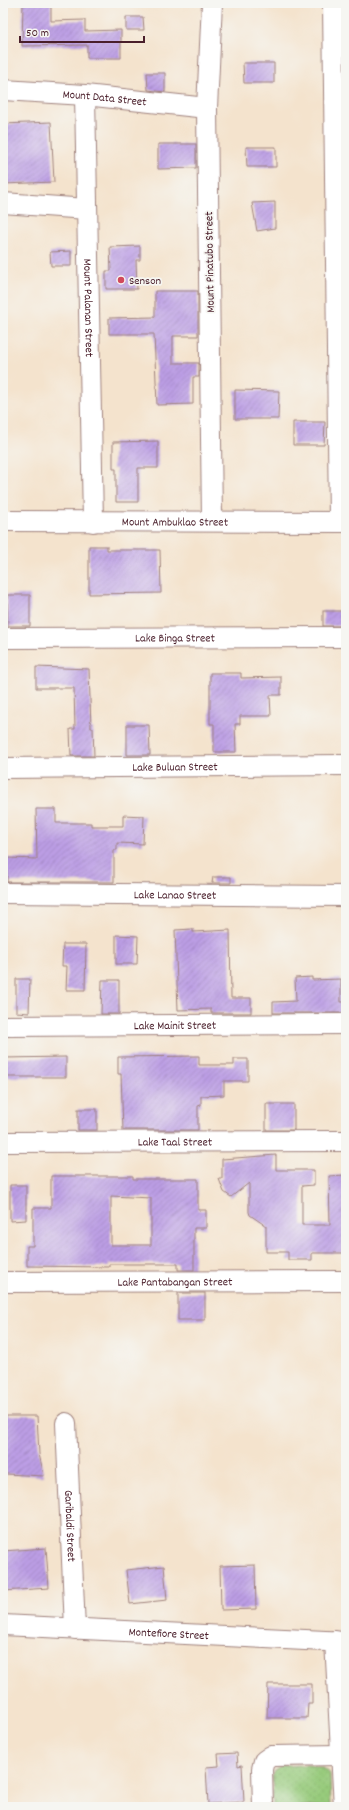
<svg xmlns="http://www.w3.org/2000/svg" width="349" height="1810" viewBox="0 0 349 1810" font-family="Dekko,sans-serif">
<defs>
<pattern id="grass-dots" width="8" height="8" patternUnits="userSpaceOnUse"><rect width="8" height="8" fill="#97cb7b"/><path d="M2 2h.1M6 6h.1" fill="none" stroke="#84ae6a" stroke-width="1.8" stroke-linecap="round"/></pattern>
<pattern id="building-hatch" width="6" height="6" patternUnits="userSpaceOnUse"><rect width="6" height="6" fill="#bc9ee5"/><path d="M-1 1l2-2M0 6l6-6M5 7l2-2" fill="none" stroke="#9b80ba"/></pattern>
</defs>
<rect width="100%" height="100%" fill="#f6f6f2"/>
<filter id="ink" filterUnits="userSpaceOnUse"><feTurbulence type="fractalNoise" baseFrequency=".025" numOctaves="2"/><feDisplacementMap in="SourceGraphic" scale="8" xChannelSelector="R" yChannelSelector="G"/><feConvolveMatrix kernelMatrix="1 2 1 2 8 2 1 2 1" color-interpolation-filters="sRGB"/></filter>
<filter id="wash" filterUnits="userSpaceOnUse"><feTurbulence type="fractalNoise" baseFrequency=".012" numOctaves="4" result="noise"/><feDisplacementMap in="SourceGraphic" scale="16" xChannelSelector="R" yChannelSelector="G"/><feGaussianBlur stdDeviation="0.9" result="paint"/><feColorMatrix in="noise" values="0 0 0 0 0 0 0 0 0 0 0 0 0 0 0 0 0 1.4 0 .05"/><feComposite in="paint" operator="in"/></filter>
<g filter="url(#wash)">
<rect width="100%" height="100%" fill="#f4e3cd"/>
<!-- grass -->
<path fill="url(#grass-dots)" stroke="#707553" d="M282,1766c14,0 40,-5 48,8l1,33h-58l-1,-32 2,-4z"/>
<g id="blocks">
<!-- building -->
<g fill="url(#building-hatch)" fill-rule="evenodd">
<path d="M23,3h28v18l34,-1v11l36,-1v28h-34v-13l-65,1z"/>
<path d="M126,17h17l1,13h-18z"/>
<path d="M243,63h31v20h-30z"/>
<path d="M147,73h18v19l-17,-2z"/>
<path d="M51,122l3,60 -51,2v-60z"/>
<path d="M158,144h38v24l-38,1z"/>
<path d="M246,147h30v20h-29z"/>
<path d="M275,202v26l-18,3 -5,-28z"/>
<path d="M140,246v14h-4l1,29h-31v-18h5l-1,-24z"/>
<path d="M71,251v15h-20l-1,-14z"/>
<path d="M155,291h43v45h-25v27h26v14h-6v27l-36,1 -3,-71h-45v-16l46,-1z"/>
<path d="M235,390l44,1 -1,28h-43z"/>
<path d="M293,422h32l-1,23h-31z"/>
<path d="M158,441v27h-20v34h-22v-33h-3v-27z"/>
<path d="M89,546h18v4h53l1,43 -72,1z"/>
<path d="M7,595h23v31h-22z"/>
<rect x="323" y="611" width="23" height="15"/>
<path d="M36,667l53,2 2,59h2l1,28h-23l-1,-27h5l-1,-41h-38z"/>
<path d="M210,673h31v5l40,-1v18h-11l1,21h-31v8h-5l1,28h-22v-28h-4z"/>
<path d="M127,725h22l1,30h-23z"/>
<path d="M36,809h20v14h35v3h32v-11l21,1 -1,28 -26,-1v7h-3v32h-107v-24l30,1z"/>
<path d="M213,877h18v6h-19z"/>
<path d="M193,929v3l37,-2 1,68h20v15h-40v-4l-33,1 -3,-80z"/>
<path d="M116,935l22,1 -1,28h-21z"/>
<path d="M63,944h23l-1,46h-19l1,-24h-5z"/>
<path d="M312,977v3l29,-1v23h5v11h-73v-11l23,-1 -1,-23z"/>
<path d="M16,979h14l-1,34 -13,-1z"/>
<path d="M102,980h17v34h-18z"/>
<path d="M199,1056v9h35v-6h14v22h-24v14l-23,1v9l-3,1v24h-75l-2,-56h-3v-17z"/>
<path d="M66,1057v20h-63v-19z"/>
<rect x="266" y="1104" width="28" height="26"/>
<rect x="78" y="1109" width="19" height="21"/>
<path d="M276,1155v15h38v15l-12,1v39h28l-1,-49 16,-1 1,78h-34v7h-24v-8h-22v-26l-16,-11 -1,-3v-29l-18,14 -7,-5 -5,-13h3v-20z"/>
<path d="M51,1176h82v3h65v31h8v18h-12v42h-16v-6h-69v3l-82,-1v-20h6v-38h18zM111,1196l40,2v47h-40z"/>
<path d="M10,1185h16v35l-16,1z"/>
<rect x="178" y="1293" width="27" height="27"/>
<path d="M6,1416h31l2,38 5,22 -38,-2 -3,-29v-21l2,-1z"/>
<path d="M46,1548l3,40 -46,3v-40z"/>
<path d="M255,1565l1,44 -35,1 -1,-44z"/>
<path d="M164,1566l3,34 -37,4 -4,-34z"/>
<path d="M268,1684h44v20h-4l-1,14h-40z"/>
<path d="M237,1753l1,13 4,-1 2,37 -36,2 -2,-37 13,-1 -1,-12z"/>
</g>
</g>
</g>
<g filter="url(#ink)">
<use href="#blocks" fill-opacity="0" stroke="#9f817c" stroke-width="1"/>
<g fill="none" stroke-linecap="round" stroke-linejoin="round">
<defs>
<g id="minor">
<path d="M333,3l6,519"/>
<path id="s1" d="M3,90l82,5 122,13"/>
<path id="s2" d="M85,95l8,427"/>
<path d="M3,203l84,6"/>
<path id="s3" d="M3,521l343,1"/>
<path d="M212,521l-5,-413 5,-105"/>
<path id="s4" d="M3,638l343,-1"/>
<path id="s5" d="M3,768l343,-3"/>
<path id="s6" d="M3,893l343,3"/>
<path id="s7" d="M3,1026l343,-2"/>
<path id="s8" d="M3,1142l343,-1"/>
<path id="s9" d="M3,1282l343,-1"/>
<path id="s10" d="M66,1423l9,206"/>
<path id="s11" d="M3,1625l343,17"/>
<path d="M335,1641l9,166"/>
<path d="M263,1807l-1,-38 2,-8 7,-5 70,-1"/>
</g>
</defs>
<!-- minor casing -->
<use href="#minor" stroke="#9f817c" stroke-width="22"/>
<!-- minor -->
<use href="#minor" stroke="#fff" stroke-width="20"/>
</g>
</g>
<!-- markers -->
<circle fill="#d1495b" stroke="#f6f6f2" stroke-width="1.5" cx="121" cy="280" r="4"/>
<g text-anchor="middle" stroke-width="3.5" stroke-linejoin="round" paint-order="stroke">
<!-- street labels -->
<g font-size="12" fill="#4a1f2b" stroke="#f6f6f2">
<text dy="4" stroke="none"><textPath href="#s1" startOffset="102">Mount Data Street</textPath></text>
<text transform="translate(209 262) rotate(-91)" y="4">Mount Pinatubo Street</text>
<text dy="4" stroke="none"><textPath href="#s2" startOffset="213">Mount Palanan Street</textPath></text>
<text dy="4" stroke="none"><textPath href="#s3" startOffset="172">Mount Ambuklao Street</textPath></text>
<text dy="4" stroke="none"><textPath href="#s4" startOffset="172">Lake Binga Street</textPath></text>
<text dy="4" stroke="none"><textPath href="#s5" startOffset="172">Lake Buluan Street</textPath></text>
<text dy="4" stroke="none"><textPath href="#s6" startOffset="172">Lake Lanao Street</textPath></text>
<text dy="4" stroke="none"><textPath href="#s7" startOffset="172">Lake Mainit Street</textPath></text>
<text dy="4" stroke="none"><textPath href="#s8" startOffset="172">Lake Taal Street</textPath></text>
<text dy="4" stroke="none"><textPath href="#s9" startOffset="172">Lake Pantabangan Street</textPath></text>
<text dy="4" stroke="none"><textPath href="#s10" startOffset="103">Garibaldi Street</textPath></text>
<text dy="4" stroke="none"><textPath href="#s11" startOffset="166">Montefiore Street</textPath></text>
</g>
<!-- poi labels -->
<g font-size="12" fill="#4a1f2b" stroke="#f6f6f2" text-anchor="start">
<text x="129" y="284">Senson</text>
</g>
</g>
<!-- margin -->
<rect width="349" height="1810" fill="none" stroke="#f6f6f2" stroke-width="16"/>
<!-- scale -->
<path d="M20 36v6h124v-6" fill="none" stroke="#4a1f2b" stroke-width="2"/>
<text x="26" y="36" font-size="12" fill="#4a1f2b" stroke="#f6f6f2" stroke-width="3" paint-order="stroke">50 m</text>
</svg>
